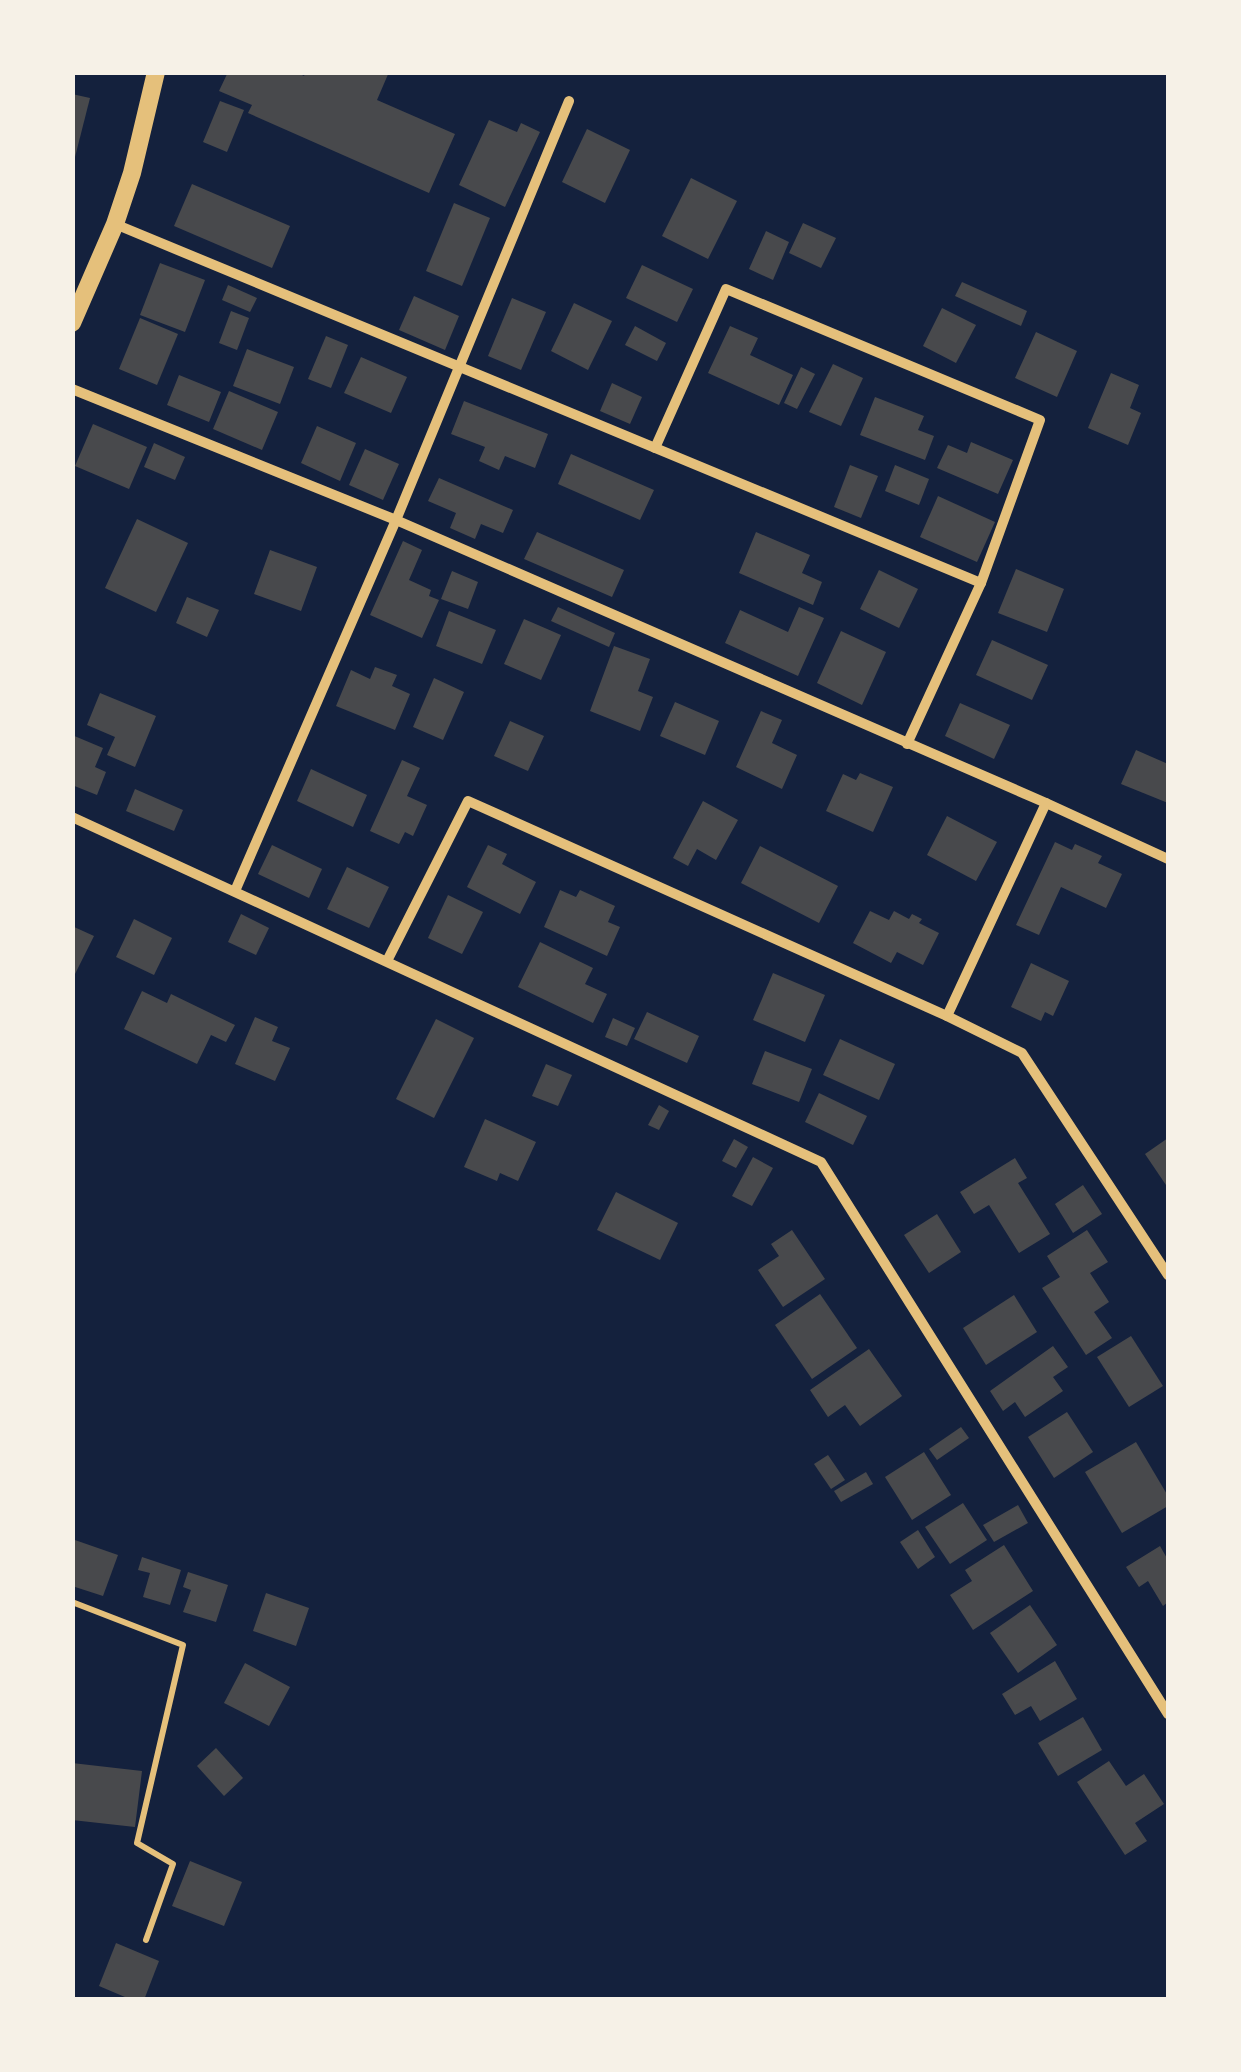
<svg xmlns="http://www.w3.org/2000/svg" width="1241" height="2072" viewBox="0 0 1241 2072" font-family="'IBM Plex Sans',sans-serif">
<rect width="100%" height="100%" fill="#14213d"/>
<!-- building -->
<g fill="#48494c">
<path d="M228,72h68l8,4 2,-4h83l-12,28 78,34 -26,59 -181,-80 4,-8 -33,-14z"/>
<path d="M72,94l18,4 -16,63h-2z"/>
<path d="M220,101l24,9 -17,42 -24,-10z"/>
<path d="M489,120l28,12 4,-9 19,9 -35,75 -46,-22z"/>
<path d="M587,129l43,21 -25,53 -43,-21z"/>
<path d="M691,178l46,23 -29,58 -46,-23z"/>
<path d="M192,184l98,42 -18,42 -98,-42z"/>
<path d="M454,203l36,15 -28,68 -36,-15z"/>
<path d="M803,223l33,15 -15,30 -32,-15z"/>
<path d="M766,231l23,11 -16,38 -24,-11z"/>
<path d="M160,263l45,17 -20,52 -45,-17z"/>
<path d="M642,265l51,24 -16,33 -51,-24z"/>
<path d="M962,282l65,29 -6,15 -66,-30z"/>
<path d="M228,285l29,13 -7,14 -28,-12z"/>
<path d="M414,296l45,20 -14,34 -46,-20z"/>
<path d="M512,298l34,14 -25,58 -33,-14z"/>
<path d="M574,303l38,18 -24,49 -37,-19z"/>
<path d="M942,308l34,17 -20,38 -33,-17z"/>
<path d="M231,311l18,7 -12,32 -18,-7z"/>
<path d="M140,318l38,16 -21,51 -38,-16z"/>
<path d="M635,326l31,17 -9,18 -32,-16z"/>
<path d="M730,326l28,12 -8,17 43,20 -14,30 -71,-32z"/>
<path d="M1036,332l41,19 -20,46 -42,-19z"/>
<path d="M326,336l22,9 -17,43 -23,-9z"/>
<path d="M247,349l47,18 -14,37 -47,-18z"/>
<path d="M361,357l46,20 -16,36 -47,-20z"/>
<path d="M833,364l30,14 -22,48 -32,-14z"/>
<path d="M801,367l14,7 -18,35 -13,-6z"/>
<path d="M1111,373l28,12 -9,23 11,5 -13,32 -40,-17z"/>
<path d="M179,375l42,17 -12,30 -42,-17z"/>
<path d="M612,383l30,14 -12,27 -30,-13z"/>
<path d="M229,391l49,21 -16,38 -49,-21z"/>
<path d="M875,397l49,19 -6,14 16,6 -9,24 -65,-25z"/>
<path d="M464,401l84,33 -13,34 -30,-12 -6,14 -20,-9 6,-14 -34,-13z"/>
<path d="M93,424l54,23 -18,42 -54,-23z"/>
<path d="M317,426l39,17 -16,38 -39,-18z"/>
<path d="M971,442l42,18 -15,34 -61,-26 11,-23 19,8z"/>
<path d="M154,443l31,14 -10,23 -31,-13z"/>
<path d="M365,449l34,15 -16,36 -34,-15z"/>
<path d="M571,454l83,36 -14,30 -82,-36z"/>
<path d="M850,465l28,11 -17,42 -27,-11z"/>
<path d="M895,465l34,14 -10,26 -34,-14z"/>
<path d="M439,478l74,32 -10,23 -22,-9 -6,15 -25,-11 6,-15 -28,-12z"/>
<path d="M938,496l57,26 -18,40 -57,-25z"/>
<path d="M137,519l51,24 -32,69 -51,-24z"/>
<path d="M537,532l87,38 -12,27 -88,-38z"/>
<path d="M756,532l54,23 -8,18 20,9 -9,23 -74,-32z"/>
<path d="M403,541l19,9 -13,30 22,10 -2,6 10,4 -17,38 -52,-23z"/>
<path d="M270,550l47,17 -16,44 -47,-17z"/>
<path d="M1016,569l48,20 -17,43 -49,-19z"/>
<path d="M879,570l39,19 -19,39 -39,-19z"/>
<path d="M452,571l26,11 -10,27 -27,-10z"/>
<path d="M187,597l32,13 -12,27 -31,-14z"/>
<path d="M558,607l57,26 -6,14 -58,-26z"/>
<path d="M799,607l25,11 -26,58 -73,-33 15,-33 48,22z"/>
<path d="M449,611l47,19 -14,34 -46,-18z"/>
<path d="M524,619l37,16 -20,45 -37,-16z"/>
<path d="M841,631l45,21 -24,53 -45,-22z"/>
<path d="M992,640l56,25 -16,35 -56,-25z"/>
<path d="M614,646l36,13 -12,32 15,6 -13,34 -50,-20z"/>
<path d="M375,667l22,8 -5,11 18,8 -15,36 -59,-24 15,-36 19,9z"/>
<path d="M434,678l30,14 -21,48 -30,-13z"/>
<path d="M100,693l56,23 -21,51 -28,-12 8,-18 -28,-12z"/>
<path d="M675,702l44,19 -14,34 -45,-19z"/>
<path d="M960,703l50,22 -16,34 -49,-23z"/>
<path d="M761,711l21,9 -10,23 25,12 -15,34 -46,-22z"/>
<path d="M510,721l34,15 -16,35 -34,-15z"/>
<path d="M72,735l31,13 -8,19 11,5 -9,23 -25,-10z"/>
<path d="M1136,750l32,14v39l-47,-19z"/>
<path d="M402,760l18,8 -13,28 20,9 -14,31 -8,-4 -6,12 -29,-13z"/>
<path d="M311,769l56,26 -14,32 -56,-26z"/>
<path d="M860,773l33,14 -20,45 -47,-21 17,-37 13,6z"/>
<path d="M135,789l48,21 -9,21 -48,-20z"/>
<path d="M703,801l35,19 -22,40 -19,-11 -9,17 -15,-8z"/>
<path d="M947,816l50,26 -21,39 -49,-26z"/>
<path d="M1055,842l17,8 3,-6 27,12 -4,7 24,11 -16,34 -45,-21 -22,48 -23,-10z"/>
<path d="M272,845l50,24 -13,29 -51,-24z"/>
<path d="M488,845l19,9 -5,10 34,18 -16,32 -53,-27z"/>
<path d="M760,846l78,40 -19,37 -78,-40z"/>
<path d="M347,867l42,20 -20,41 -42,-19z"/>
<path d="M560,890l16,7 4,-7 35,16 -7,16 12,5 -13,29 -63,-29z"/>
<path d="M448,895l35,17 -21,42 -34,-16z"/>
<path d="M870,911l19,9 5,-9 15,8 3,-5 10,5 -3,4 20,10 -16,32 -26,-13 -6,11 -38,-20z"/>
<path d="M241,914l28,14 -13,27 -28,-13z"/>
<path d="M134,919l38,19 -18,37 -38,-18z"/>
<path d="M72,926l22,10 -22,44z"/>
<path d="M540,942l53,26 -8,16 22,10 -14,29 -75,-36z"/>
<path d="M1031,963l38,18 -16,35 -8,-4 -4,9 -30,-14z"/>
<path d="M773,973l52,22 -20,47 -52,-22z"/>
<path d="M142,991l25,12 4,-9 64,31 -9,17 -15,-7 -14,29 -73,-35z"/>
<path d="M647,1012l52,24 -12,27 -53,-24z"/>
<path d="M255,1017l23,10 -6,14 18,7 -15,33 -40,-17z"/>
<path d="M613,1018l22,10 -8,18 -22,-9z"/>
<path d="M436,1019l38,19 -40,80 -38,-19z"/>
<path d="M840,1039l55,25 -16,36 -56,-25z"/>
<path d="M765,1051l47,18 -13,33 -47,-18z"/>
<path d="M546,1064l26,11 -14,31 -26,-10z"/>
<path d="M819,1093l48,23 -14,29 -48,-23z"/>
<path d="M659,1105l10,6 -10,19 -11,-5z"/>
<path d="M485,1119l51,23 -18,39 -18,-8 -3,8 -33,-14z"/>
<path d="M1168,1138v50l-23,-34z"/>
<path d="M734,1139l14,8 -12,21 -14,-7z"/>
<path d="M753,1157l20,11 -21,38 -20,-10z"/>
<path d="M1015,1158l12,20 -9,5 32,51 -31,19 -30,-48 -15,9 -14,-22z"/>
<path d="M1083,1185l19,29 -29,19 -18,-29z"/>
<path d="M616,1192l62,31 -18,37 -63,-30z"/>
<path d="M937,1214l24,38 -32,21 -25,-38z"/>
<path d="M792,1230l33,49 -42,28 -25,-37 21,-14 -8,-12z"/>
<path d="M1087,1230l21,32 -18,11 19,29 -15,10 18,26 -26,17 -44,-67 18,-11 -13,-21z"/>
<path d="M820,1294l37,54 -45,31 -37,-54z"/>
<path d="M1014,1295l23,37 -51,33 -23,-37z"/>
<path d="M1131,1336l32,50 -34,21 -32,-50z"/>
<path d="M1053,1346l15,21 -15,10 10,14 -38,26 -10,-15 -12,9 -13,-20z"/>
<path d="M869,1349l33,47 -42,30 -15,-21 -17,12 -18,-27z"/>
<path d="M1067,1412l26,40 -39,26 -26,-41z"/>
<path d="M961,1427l8,11 -32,22 -8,-11z"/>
<path d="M1136,1442l32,54v10l-46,27 -37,-61z"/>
<path d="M924,1452l27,43 -39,25 -27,-43z"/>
<path d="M828,1455l17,25 -14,9 -17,-25z"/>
<path d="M866,1472l7,12 -32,18 -7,-11z"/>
<path d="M963,1503l24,37 -37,24 -25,-37z"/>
<path d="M1018,1505l10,18 -34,19 -11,-17z"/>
<path d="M918,1530l17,27 -17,12 -18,-27z"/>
<path d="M72,1539l46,16 -15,41 -31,-10z"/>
<path d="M1004,1545l29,46 -60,39 -23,-35 22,-14 -7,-11z"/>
<path d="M1160,1546l8,14v42l-5,4 -15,-25 -9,6 -13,-20z"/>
<path d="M142,1557l39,13 -11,35 -27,-8 7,-24 -12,-3z"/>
<path d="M188,1572l40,13 -12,37 -33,-10 8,-22 -8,-3z"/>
<path d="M266,1593l43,15 -13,38 -43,-15z"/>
<path d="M1030,1605l27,40 -39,28 -28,-40z"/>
<path d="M1055,1661l22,38 -37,22 -9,-15 -16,9 -13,-21z"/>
<path d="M245,1663l45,24 -21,39 -45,-23z"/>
<path d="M1083,1717l19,33 -44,26 -20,-33z"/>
<path d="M216,1748l27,30 -19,18 -27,-30z"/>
<path d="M1109,1761l17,25 18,-12 20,30 -29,19 12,18 -22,14 -48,-73z"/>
<path d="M72,1763l70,8 -7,56 -63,-7z"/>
<path d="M190,1861l52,21 -18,44 -52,-20z"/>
<path d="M116,1943l43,18 -15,39h-12l-33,-14z"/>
</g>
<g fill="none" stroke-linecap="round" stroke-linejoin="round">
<!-- service -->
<path stroke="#e5c07b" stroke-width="6" d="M72,1602l111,43 -46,198 36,21 -27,76"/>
<!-- minor -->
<g stroke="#e5c07b" stroke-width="10">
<path d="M115,224l866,359"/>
<path d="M72,389l324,131 650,283 122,56"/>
<path d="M655,448l71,-159 314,131 -59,163 -74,161"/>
<path d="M72,817l749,345 347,552"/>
<path d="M235,891l161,-371 173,-419"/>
<path d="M387,961l81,-160 479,215 75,37 146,222"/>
<path d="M947,1016l99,-213"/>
</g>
<!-- secondary -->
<path stroke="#e5c07b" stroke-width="18" d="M72,323l43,-99 17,-51 24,-101"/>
</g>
<!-- border -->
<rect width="1241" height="2072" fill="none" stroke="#f6f1e7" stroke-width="150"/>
</svg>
